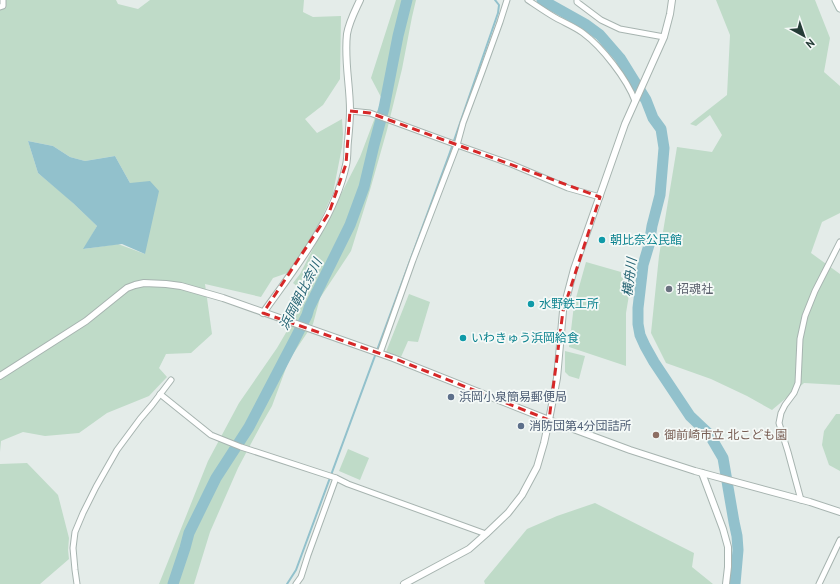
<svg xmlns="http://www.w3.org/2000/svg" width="840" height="584" viewBox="0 0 840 584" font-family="'PT Sans','Noto Sans JP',sans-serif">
<rect width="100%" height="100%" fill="#e4ece9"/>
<!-- green -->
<g fill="#bfdbc8" fill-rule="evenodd">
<path d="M0,0h116l2,4 20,5 12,-9h154l-1,12 10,5 28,-1 -1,63 -17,26 -18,14 12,14 25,-14 1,15 -1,13 -9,46 -16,35 -24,43 -20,7 -12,19 -56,-13 7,50 -21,19 -25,1 -7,14 8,9 -18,19 -42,17 -28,20 -34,3 -22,-4 -22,9 -1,11zM28,141l25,5 17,11 15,4 30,-5 15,27 15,71 -27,-10 -34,5 13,-23 -29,-28 -30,-25z"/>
<path d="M396,0h20l-4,17 -10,52 -15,61 -17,60 -19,61 -31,47 -7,26 -24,36 -17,46 -11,19 -23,43 -28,64 -16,52h-35l49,-123 31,-58 38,-55 31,-53 -15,-12 7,-9 60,-117 22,-58 -11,-21z"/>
<path d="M716,0h99l15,38 -6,34 16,14v127l-18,9 -11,31 29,21v111l-36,-2 -32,27 -25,-14 -36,-17 -45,-16 -15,-30 8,-77 18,-109 35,5 10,-17 -12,-20 -14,11 -6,-2 37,-29 3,-60z"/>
<path d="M586,262l35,10v5l10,6 -5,30v53l-57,-19 5,-42z"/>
<path d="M409,294l21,8 -12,40 -10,-1 -7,16 -15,-5z"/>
<path d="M565,351l20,5 -6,23 -10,-3 -4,-4z"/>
<path d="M836,414h4v57l-11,-6 -7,-20 2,-14z"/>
<path d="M348,449l21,9 -9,22 -21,-9z"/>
<path d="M27,463l31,32 11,43 -1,12 1,9 -29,25h-40v-120z"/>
<path d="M595,503l99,50 -2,14 21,17h-228l-1,-3 43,-52 30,-13z"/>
</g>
<!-- water -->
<path fill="#92c1cc" d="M28,141l25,5 17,11 15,4 30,-5 15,27 20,-2 9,10 -14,63 -23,-10 -39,5 14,-23 -24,-23 -35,-30z"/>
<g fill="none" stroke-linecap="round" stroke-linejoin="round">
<!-- stream -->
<path stroke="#92c1cc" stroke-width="2" d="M287,584l9,-14 153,-415 49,-142 1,-8 -4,-5"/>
<!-- river -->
<g stroke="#92c1cc" stroke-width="11">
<path d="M542,0l43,24 15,11 20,23 26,42 7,18 8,11 3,19 -4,47 -8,31 -3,19 -6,20 -5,43v16l2,11 5,11 9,16 36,54 19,18 14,24 11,64 3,14 1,14 -3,34"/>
<path d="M173,584l12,-36 4,-15 27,-55 33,-51 47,-90 11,-22 2,-7 41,-83 14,-38 10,-42 10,-37 14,-72 9,-36"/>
</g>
<defs>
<g id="minor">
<path d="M528,0c9,6 19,13 28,18 9,5 19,9 27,15 19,14 44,46 52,68"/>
<path d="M577,0v2l24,18 19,9 44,8"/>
<path d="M0,7l3,-1v-6"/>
<path d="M350,111l20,2 87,32 54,19 57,24 32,9"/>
<path d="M380,353l33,-93 44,-115 6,-22 19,-51 18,-50 7,-22"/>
<path d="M160,394l51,41 30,12 95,31 12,6 138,50"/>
<path d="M801,500l-13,-48 -9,-29 2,-10 4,-8 9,-12 4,-10 2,-44 5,-23 10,-25 25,-49"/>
<path d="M77,584l-2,-14 -2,-22 2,-16 8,-19 13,-26 21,-37 23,-31 12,-14 19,-25"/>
<path d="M296,584l5,-7 7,-22 28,-77"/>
<path d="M819,584l21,-44"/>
</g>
<g id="tertiary">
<path d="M263,313c32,-45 71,-93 83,-148 2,-8 1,-17 2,-24 1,-10 2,-21 2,-31 0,-25 -6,-50 -3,-76 2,-12 8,-23 13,-34"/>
<path d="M0,376l86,-55 41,-33 8,-3 9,-2 22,1 15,2 42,12 170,60 156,62 81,30 65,21 115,31 30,10"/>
<path d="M702,473l21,56 5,18v20l-2,17"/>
<path d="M404,584l65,-35 17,-15 22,-21 14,-18 15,-28 7,-24 5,-23 8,-42 6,-67 11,-42 51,-145 39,-87 6,-23 2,-14"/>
</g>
<path id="secondary" d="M836,0l4,8"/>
</defs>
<!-- minor casing -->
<use href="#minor" stroke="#a7b4b0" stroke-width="7"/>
<!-- tertiary casing -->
<use href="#tertiary" stroke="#a7b4b0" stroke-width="8"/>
<!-- secondary casing -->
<use href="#secondary" stroke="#a3b7b1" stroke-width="9"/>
<!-- minor -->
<use href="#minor" stroke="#fff" stroke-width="5"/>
<!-- tertiary -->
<use href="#tertiary" stroke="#fff" stroke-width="6"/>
<!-- secondary -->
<use href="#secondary" stroke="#fff" stroke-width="7"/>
</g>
<!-- marked area -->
<path fill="none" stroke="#d62828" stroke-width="3" stroke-dasharray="8 5" stroke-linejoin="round" d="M350,111l20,2 230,84 -37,114 -14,109 -156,-62 -130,-45 66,-100 17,-49z"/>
<!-- markers -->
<g fill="#0f9aa8" stroke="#f4f9f7" stroke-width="1.5">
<circle cx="602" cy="240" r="4"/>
<circle cx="531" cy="304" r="4"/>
<circle cx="463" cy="338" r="4"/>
</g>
<circle fill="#6b7280" stroke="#f4f9f7" stroke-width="1.5" cx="669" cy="289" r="4"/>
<g fill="#5c6f8a" stroke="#f4f9f7" stroke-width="1.5">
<circle cx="451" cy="397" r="4"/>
<circle cx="521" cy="426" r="4"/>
</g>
<circle fill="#8d6e63" stroke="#f4f9f7" stroke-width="1.5" cx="656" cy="435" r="4"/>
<g text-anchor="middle" stroke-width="3.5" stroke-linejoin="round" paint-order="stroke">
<!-- culture labels -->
<g font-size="12" fill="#0d838f" stroke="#f4f9f7" text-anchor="start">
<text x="610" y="244">朝比奈公民館</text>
<text x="539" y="308">水野鉄工所</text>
<text x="471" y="342">いわきゅう浜岡給食</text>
</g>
<!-- worship labels -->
<g font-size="12" fill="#5b616d" stroke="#f4f9f7" text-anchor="start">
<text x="677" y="293">招魂社</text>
</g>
<!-- service labels -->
<g font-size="12" fill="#4e5e75" stroke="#f4f9f7" text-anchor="start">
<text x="459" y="401">浜岡小泉簡易郵便局</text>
<text x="529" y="430">消防団第4分団詰所</text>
</g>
<!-- education labels -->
<g font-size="12" fill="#785e54" stroke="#f4f9f7" text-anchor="start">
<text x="664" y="439">御前崎市立 北こども園</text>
</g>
<!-- water labels -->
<g font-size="13" font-style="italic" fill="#256373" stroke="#f4f9f7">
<text transform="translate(629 277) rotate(-83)" y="5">横舟川</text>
<text transform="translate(300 294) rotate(-63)" y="5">浜岡朝比奈川</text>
</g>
</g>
<!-- north arrow -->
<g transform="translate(804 36) rotate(140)" stroke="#f4f9f7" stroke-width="3" paint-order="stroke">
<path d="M0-3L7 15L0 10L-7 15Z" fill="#253c37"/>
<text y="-6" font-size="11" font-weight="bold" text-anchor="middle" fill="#253c37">N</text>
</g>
</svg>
